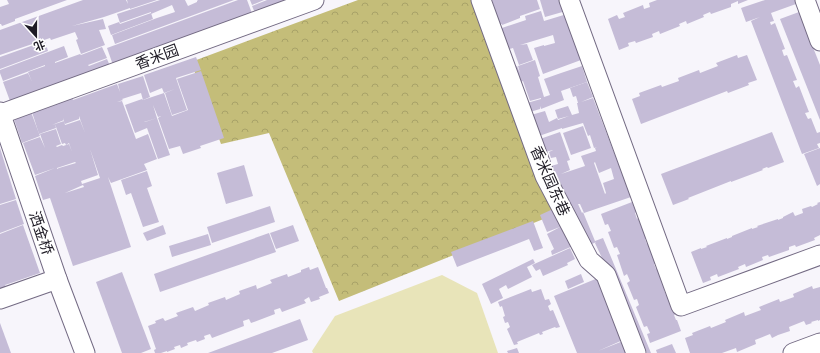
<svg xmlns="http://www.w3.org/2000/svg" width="820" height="353" viewBox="0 0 820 353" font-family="Karla,'Noto Sans SC',sans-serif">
<defs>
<pattern id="forest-crowns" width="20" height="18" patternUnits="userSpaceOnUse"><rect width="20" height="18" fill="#c4bd79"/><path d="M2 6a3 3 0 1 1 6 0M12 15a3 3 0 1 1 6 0" fill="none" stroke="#a8a268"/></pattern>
</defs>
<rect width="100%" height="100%" fill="#f7f5fb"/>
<!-- grass -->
<path fill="#e8e4b9" d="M442,275l35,18 21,60h-185l-1,-2 23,-35z"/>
<!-- forest -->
<path fill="url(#forest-crowns)" d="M358,0h120l24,87 54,127 -217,87 -70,-168 -48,11 -30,-82z"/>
<!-- building -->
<g fill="#c5bcd7" fill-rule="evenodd">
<path d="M7,0h60l-52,19v2l-13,5 -1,-2h-1v-17l9,-3z"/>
<path d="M83,0h43l2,4 -1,-4h30l-27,9v-1l-26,9 -32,9 31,-7 3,10 -7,1 6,15 -24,9 -5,-14 2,-1 -3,-7 -24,8 -1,-2 -50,17v-25z"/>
<path d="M160,0h25l3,6 9,-4v-1l1,-1h36l-119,44 -3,-9 45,-17 18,-6 -3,-7 -21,9v-2l-31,11 -3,-9z"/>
<path d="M238,0h9l6,16 -140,49 -6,-17z"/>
<path d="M250,0h14l-12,5z"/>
<path d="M267,0h31l-42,15 -4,-9z"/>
<path d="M492,0h45l3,9 -20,7v2l-18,7v-1l-4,1 -4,-15 1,-1z"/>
<path d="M540,0h23l3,11 -21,6z"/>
<path d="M657,0h91l-10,4v-3l-7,3v3l-20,7 -1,-2 -7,3 1,2 -17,7 -1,-3 -7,3 1,2 -20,8 -1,-3 -7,3 1,3 -17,6 -1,-2 -7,2 1,3 -10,4 -11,-31 9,-4 2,4 6,-2 -2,-4 20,-8 1,4 6,-2 -1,-4z"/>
<path d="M765,0h30l1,4 -25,9 3,8 -4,1 1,3 4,-2 10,26 -3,1 2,6 3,-1 10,25 -4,1 3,7 3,-2 10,26 -4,1 3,6 3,-1 6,15 3,-1v11l-3,1 2,4 -17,6 -51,-133 9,-4 -14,5 -5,-14z"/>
<path d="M541,11l3,10 23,-7 14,46 -38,14 -9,-26 10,-3v1l11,-3 -2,-8 -33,10 7,-1 6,16 -14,5 -6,-17 -7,2 -7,-21 27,-9 -1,-4z"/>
<path d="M799,12l21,53v55l-40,-101z"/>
<path d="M151,13l2,6 -42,16 -3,-9 11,-4 1,2z"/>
<path d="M45,41l3,10 -48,18v-12z"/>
<path d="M64,46l4,11 -13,5v1l25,-9 1,1 21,-8 5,11 -19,7 1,1 18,-7 3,7 -100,35 -7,-19 25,-9 4,9 -4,-10 17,-6v-1l-42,16 -3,-8v-3z"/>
<path d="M737,55l1,3 9,-3 10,25 -9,3 1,2 -21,8 -1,-2 -86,33 -9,-25 8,-3 -1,-3 22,-8 1,2 17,-6 -1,-3 21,-8 1,3 18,-7 -2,-3z"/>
<path d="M196,57l5,13 -25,8 11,32 -15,5 -7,-22 10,-4 -11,4 -2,-5 -12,5 -6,-18z"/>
<path d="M535,60l5,16 -2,1 6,20 6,-2 -6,-16 17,-6 21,-7 5,16 -26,9 3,9 -23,9 -1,-3v3l-10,3 -3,-9 14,-4v-1l-11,3 -7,-20 -4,2 -6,-15 4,-2 3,7 -2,-7z"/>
<path d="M201,71l23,67 -24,8 1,2 -18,6 -3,-8 -11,3 -11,-31 3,-2 -3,1 -5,-12 4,13 -13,4h1l12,-4 13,37 -12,4 -11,-31 -12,5 -10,-28 17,-6 1,1 21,-7 8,23 16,-6 -11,-31z"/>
<path d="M143,76l7,21 -7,3 -2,-7 -19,6 1,1 -6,2 5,-1 14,38 12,-5 9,25 -13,5 3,6 -36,13 -3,-6 23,70 -58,19 -23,-68 -7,2 -8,-24 20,-8 -20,7 -12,-32 17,-6 5,11 -5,-14 16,-5 5,15 -5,2 1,1 5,-2 1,1 6,-2 3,8 -3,-9 -3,2 -1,-2 -3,1 -7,-20 9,-3 1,4 15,-5 5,13 -6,-17v3l-14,5 -2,-6 1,2 -12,5 3,-1 1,4 -17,6 -7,-22 40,-15 1,3 44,-16 3,8 -2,-8zM90,149l10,29 -18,6 -1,-3 17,-6zM75,162l1,1 -17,5 5,14 -5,-14 -2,1v-1zM83,185l1,2 -19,6z"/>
<path d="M587,82l6,15 -12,5 12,-4 38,99 -47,16 -4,-9h-2l4,9 1,-1 12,29 8,-3 48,115h-4l-32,-79 -13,-16 -7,-15 1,-1 -6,3 -20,-37 -4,-14 -15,-28 7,-2 -2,-7 -5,1 -2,-6 4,-2 -8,2 -5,-13 20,-7 10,28 -3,1 3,9 -9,4 24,-8 -4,-10 15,-5 -1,-3 2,-1 -3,1 -4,-13 -2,1 -5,-13 -21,6v-1l-23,8 -8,-21 14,-4 4,11 8,-4 1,2 11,-4 -11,3 -3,-9 13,-4 4,9 7,-2 -2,-10h1l-2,-7 -3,1 -3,-9zM595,162l4,11 12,-5 3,11 -11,4 3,10 -1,1 -11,-31z"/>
<path d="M31,112l9,24 -18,7 -8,-24z"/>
<path d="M583,126l8,22 -20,7 -8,-22z"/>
<path d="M772,132l12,30 -16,6 -1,-1 -5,2 1,1 -32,12v-1l-43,17 1,1 -16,6 -12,-31z"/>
<path d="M0,148l16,51 -16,5z"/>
<path d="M820,148v36l-3,2 -13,-32z"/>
<path d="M244,165l9,31 -27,8 -9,-31z"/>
<path d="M147,171l5,15 -5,2 12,34 -16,5 -12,-34 -5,2 -5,-15z"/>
<path d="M16,200l8,24 -24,9v-28z"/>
<path d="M632,202l4,10 -1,1 2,6 1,-1 8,20 -1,1 2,5 1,-1 8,21h-2l2,5h2l7,20 -1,1 2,5h1l8,20h-1l2,5h1l4,11 -31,12 -3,-9 3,-1 -3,-7 -3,1 -8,-20 3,-2 -2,-6 -3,1 -7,-17 3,-2 -3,-7 -3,2 -7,-21 3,-1 -3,-7 -3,1 -6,-16 3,-1 -3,-7 -3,1 -4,-11z"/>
<path d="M820,202v33l-6,3 1,2 -19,7 -1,-2 -6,2v3l-20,7 -1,-2 -6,2 1,3 -17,7 -1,-3 -7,3 1,2 -21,8 -1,-3 -7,3 1,3 -8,3 -12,-31 10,-4v1l6,-2 -1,-1 21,-8v1l5,-2v-1l20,-8v1l6,-2 -1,-1 21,-7v1l5,-2v-1l10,-5 2,4 8,-3 -1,-4 9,-3 1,1 6,-3 -1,-1z"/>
<path d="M270,206l5,16 -63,21 -5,-16z"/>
<path d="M553,209l20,37 -21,9 -1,-4 3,-2 -7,-15 13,-7 -13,5 -7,-17z"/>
<path d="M533,221l10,27 -9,3 -5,-12 -72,28 -6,-15z"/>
<path d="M23,225l17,48 -35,12 1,2 -6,2v-55z"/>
<path d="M163,225l3,9 -19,7 -4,-8z"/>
<path d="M293,225l6,16 -23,8 -6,-16z"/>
<path d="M269,233l7,19 -116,40 -6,-18z"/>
<path d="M208,234l3,11 -39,12 -3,-11z"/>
<path d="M570,248l5,11 -8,4 1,2 -25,11 -3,-7 -4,2 -4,-6z"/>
<path d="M533,259l2,4 -8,4 5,10 -24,12 -2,-4 -7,4 4,9 -12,6 -9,-20z"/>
<path d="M309,267l1,3 8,-3 8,21h1l2,5 -10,4 1,2 -9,3 -2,-5 -5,3 2,3 -24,9 -2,-4 -6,2 1,4 -24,9 -2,-4 -6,2 1,5 -32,12 -2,-4 -6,2 1,3 -8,3 -1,-2 -9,3 1,2 -7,3 -1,-3 -6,2 1,2 -8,3v-1l-6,2h-6l-1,-3 2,-1 -8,-23 8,-3 -1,-2 8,-3 2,3 13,-5 -2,-3 17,-6 2,4 14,-6 -1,-2 17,-6 1,3 14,-6 -1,-3 17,-6 1,4 15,-6 -2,-3 17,-6 1,3 13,-5v-2z"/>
<path d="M122,272l29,77 -10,4h-19l-26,-71z"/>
<path d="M581,274l3,8 -16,7 -3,-8z"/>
<path d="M598,278l25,62 -25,11 25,-10 5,12h-51l-23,-57z"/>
<path d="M812,286l1,3 7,-2v33l-2,1v-1l-7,2 1,1 -6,2 -2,-4 -15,6 1,4 -12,4 -6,3 -2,-4 -15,6 1,4 -19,8 -1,-4 -14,5h-32l-5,-15 8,-3 -1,-2 18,-7 1,2 15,-6 -1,-2 19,-8 1,4 16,-6 -2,-3 20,-8 1,3 14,-5 -1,-3z"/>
<path d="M531,289l1,3 9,-3 4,11 4,-1 2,5 -3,2 2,5 3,-1 7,17 -4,1 -1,-1 -13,5 1,2 -3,1 -1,-2 -22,9 1,2 -4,1 -7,-16 3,-2 -2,-5 -3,1 -2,-6 2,-1 -3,-10 -2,1 -2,-5z"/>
<path d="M300,319l8,21 -36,13h-64z"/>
<path d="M0,324v-1l11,30h-11z"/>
<path d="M672,344l4,9h-19l-1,-3z"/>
<path d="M517,348l2,5h-11l-1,-2z"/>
</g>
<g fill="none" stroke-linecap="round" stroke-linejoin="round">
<defs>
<g id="minor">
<path d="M481,0l64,176 44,84 17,15 30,78"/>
<path d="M569,0l112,306 139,-51"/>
<path d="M805,0l15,41"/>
<path d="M0,112l57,167 28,74"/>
<path d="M1,114l313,-114"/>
<path d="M0,299l57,-20"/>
<path d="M793,353l27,-10"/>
</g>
</defs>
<!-- minor casing -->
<use href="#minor" stroke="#736a83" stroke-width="21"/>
<!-- minor -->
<use href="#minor" stroke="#fff" stroke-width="19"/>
</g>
<g text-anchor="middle" stroke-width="3.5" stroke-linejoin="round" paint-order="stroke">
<!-- street labels -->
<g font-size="15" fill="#1e1b25" stroke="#fff">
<text transform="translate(157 57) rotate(-20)" y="5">香米园</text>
<text transform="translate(550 181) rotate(66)" y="5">香米园东巷</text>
<text transform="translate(41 233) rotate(71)" y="5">洒金桥</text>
</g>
</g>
<!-- north arrow -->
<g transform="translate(36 36) rotate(159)" stroke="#ffffff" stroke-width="3" paint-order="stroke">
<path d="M0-3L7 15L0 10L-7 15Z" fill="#1e1b25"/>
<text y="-6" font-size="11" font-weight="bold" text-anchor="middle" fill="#1e1b25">北</text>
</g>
</svg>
